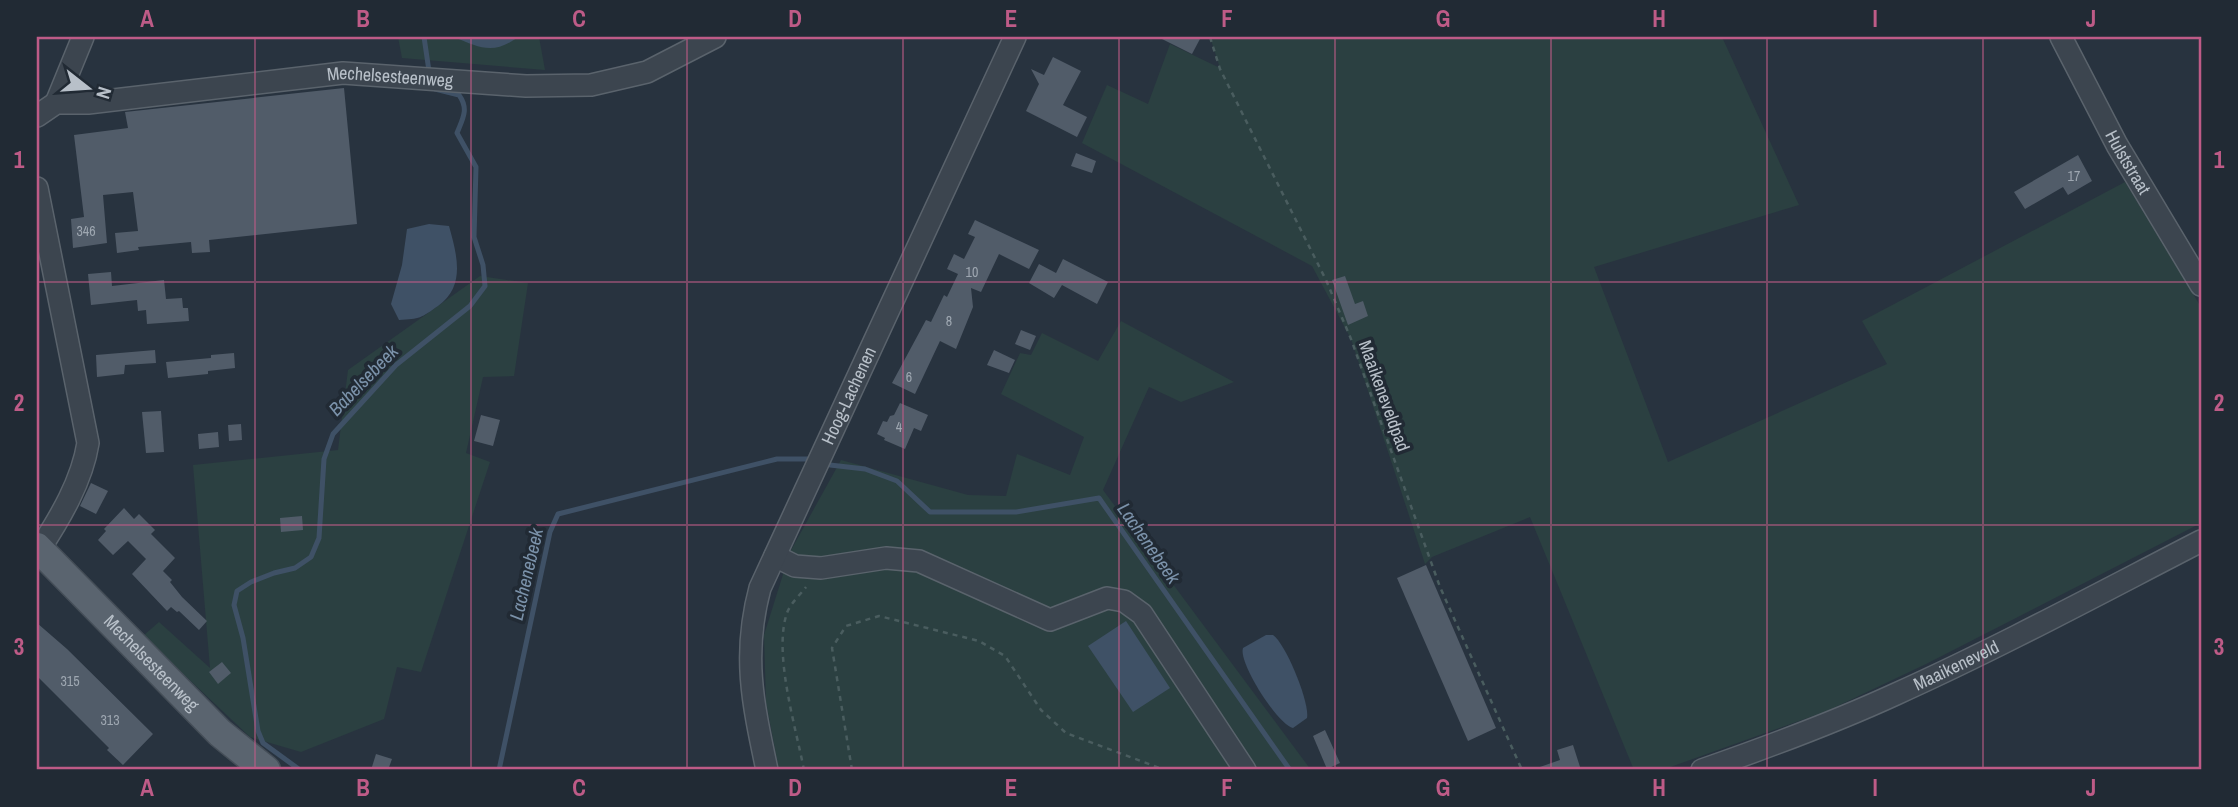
<svg xmlns="http://www.w3.org/2000/svg" width="2238" height="807" viewBox="0 0 2238 807" font-family="'Archivo Narrow',sans-serif">
<rect width="100%" height="100%" fill="#28333f"/>
<!-- green -->
<g fill="#2b4041">
<path d="M398,37h141l6,33 -143,-12z"/>
<path d="M1210,37h512l77,168 -205,62 74,195 219,-98 -25,-43 263,-139 76,125v216l-275,141 -99,47 -165,59h-28l-104,-253 -98,40 -7,7 -74,-225 -39,-73 -230,-123 25,-58 41,19 22,-60 50,24z"/>
<path d="M480,276l48,7 -14,93 -31,1 -17,76 24,9 -69,210 -24,-5 -13,52 -83,33 -51,-15 -107,-101 16,-14 51,46 -17,-203 145,-15 10,-80z"/>
<path d="M1121,321l113,61 -53,20 -32,-15 -46,103 208,280h-532l-13,-68 -2,-67 26,-83 51,-92 127,35 38,1 11,-42 53,21 14,-38 -83,-43 19,-41 11,2 11,-22 56,28z"/>
</g>
<!-- water -->
<g fill="#3f5166">
<path d="M454,37h64c-24,18 -38,11 -64,0z"/>
<path d="M429,224l20,2c8,29 17,60 -11,80 -17,12 -18,13 -39,14l-8,-16 11,-39 5,-36z"/>
<path d="M1126,621l44,67 -37,24 -45,-66z"/>
<path d="M1266,635h7c13,9 37,68 34,83l-14,10c-15,-3 -55,-65 -50,-80z"/>
</g>
<g fill="none" stroke-linecap="round" stroke-linejoin="round">
<!-- stream -->
<g stroke="#3f5166" stroke-width="5">
<path d="M424,37l5,34"/>
<path d="M830,465l35,4 32,12 33,31h86l83,-14 191,272"/>
<path d="M300,770l-37,-27 -5,-12 -15,-93 -9,-33 3,-14 14,-9 23,-9 21,-5 16,-11 8,-19 5,-79 9,-25 63,-69 74,-59 15,-20 -2,-21 -9,-28 2,-70 -19,-34c6,-15 12,-24 2,-38l-24,-6"/>
<path d="M499,770l51,-238 8,-18 219,-55h31"/>
</g>
</g>
<!-- building -->
<g fill="#515c69">
<path d="M1158,37h43l-9,17z"/>
<path d="M1053,57l28,14 -18,34 24,12 -10,20 -51,-26 13,-27 -8,-15 13,6z"/>
<path d="M344,88l13,136 -148,16 1,12 -18,1 -1,-11 -53,5 1,3 -22,3 -2,-20 23,-2 -5,-39 -30,3 4,48 -34,5 -2,-29 13,-2 -10,-82 54,-7 -3,-16z"/>
<path d="M1076,153l20,8 -4,12 -21,-7z"/>
<path d="M2078,155l14,26 -24,14 -5,-8 -38,22 -11,-17z"/>
<path d="M975,220l64,30 -10,19 -30,-15 -18,38 -10,-4 2,19 -17,42 -16,-8 -25,53 -23,-11 34,-63 5,2 13,-27 3,2 11,-23 -11,-5 7,-15 10,5 11,-22 -7,-3z"/>
<path d="M1063,259l45,23 -11,22 -35,-19 -8,13 -25,-15 10,-19 17,9z"/>
<path d="M111,272l1,14 52,-6 2,19 16,-1 1,10h5l1,13 -42,3 -1,-14 -8,1 -1,-11 -46,5 -3,-31z"/>
<path d="M1345,276l10,28 8,-3 5,15 -20,9 -16,-45z"/>
<path d="M1021,330l15,6 -6,14 -15,-6z"/>
<path d="M155,350l1,13 -31,2 -1,9 -27,3 -1,-22z"/>
<path d="M994,350l21,10 -6,13 -22,-8z"/>
<path d="M234,353l1,15 -27,3v3l-40,4 -2,-16 45,-4v-3z"/>
<path d="M900,403l28,12 -7,16 -7,-3 -9,21 -21,-9 1,-2 -8,-4 6,-13 4,1 3,-6 4,-1z"/>
<path d="M161,411l3,41 -18,1 -4,-41z"/>
<path d="M481,415l19,5 -7,26 -19,-5z"/>
<path d="M241,424l1,16 -13,1 -1,-16z"/>
<path d="M218,432l1,15 -20,2 -1,-15z"/>
<path d="M91,483l17,8 -12,23 -16,-8z"/>
<path d="M124,508l10,11 5,-5 16,16 -4,4 24,24 -12,13 9,9 -2,2 12,15 25,24 -8,9 -20,-19 -2,1 -6,-5 -4,4 -35,-37 14,-15 -18,-18 -15,14 -15,-15 8,-9 -2,-2z"/>
<path d="M302,516l1,14 -22,2 -1,-14z"/>
<path d="M1426,565l70,163 -28,13 -71,-163z"/>
<path d="M37,623l30,26 86,85 -30,31 -16,-15 2,-2 -72,-72z"/>
<path d="M222,662l9,11 -13,11 -9,-12z"/>
<path d="M1325,730l15,33 -13,6 -14,-33z"/>
<path d="M1573,745l8,25h-44v-2l23,-8 -3,-10z"/>
<path d="M376,754l16,5 -4,11h-17z"/>
</g>
<g fill="none" stroke-linecap="round" stroke-linejoin="round">
<defs>
<g id="minor">
<path id="s1" d="M2061,37l56,108 84,140"/>
<path d="M56,103l27,-66"/>
<path id="s2" d="M37,116l19,-13h32l255,-30 183,13 65,-1 56,-13 68,-35"/>
<path d="M37,188l51,255c-6,38 -28,75 -49,107"/>
<path d="M775,556l20,10 26,2 65,-10 33,3 131,59 57,-22 17,3 18,13 103,156"/>
<path id="s3" d="M767,770c-14,-66 -25,-115 -7,-182l255,-551"/>
<path id="s4" d="M1702,770c66,-23 131,-47 194,-76 104,-47 204,-101 305,-153"/>
</g>
<g id="major">
<path id="s5" d="M37,547l183,186 46,37"/>
</g>
</defs>
<!-- minor casing -->
<use href="#minor" stroke="#5a636c" stroke-width="24"/>
<!-- major casing -->
<use href="#major" stroke="#454e58" stroke-width="31"/>
<!-- path -->
<g stroke="#4a5d5f" stroke-width="2.5" stroke-dasharray="5 5" stroke-linecap="butt">
<path d="M1210,37l10,32 106,211 25,59 89,248 82,183"/>
<path d="M804,770c-8,-42 -31,-117 -17,-157 3,-9 13,-18 19,-26"/>
<path d="M852,770l-20,-122 14,-22 33,-10 100,25 26,15 36,54 25,23 99,37"/>
</g>
<!-- minor -->
<use href="#minor" stroke="#3c454f" stroke-width="21"/>
<!-- major -->
<use href="#major" stroke="#5a646f" stroke-width="28"/>
</g>
<!-- grid -->
<path fill="none" stroke="#be5b87" stroke-width="2" stroke-opacity="0.55" d="M255,37v733M471,37v733M687,37v733M903,37v733M1119,37v733M1335,37v733M1551,37v733M1767,37v733M1983,37v733M37,282h2164M37,525h2164"/>
<g text-anchor="middle" stroke-width="7" stroke-linejoin="round" paint-order="stroke">
<!-- number labels -->
<g font-size="14" fill="#9ea7b1">
<text x="2074" y="181">17</text>
<text x="86" y="236">346</text>
<text x="972" y="277">10</text>
<text x="949" y="326">8</text>
<text x="909" y="382">6</text>
<text x="899" y="432">4</text>
<text x="70" y="686">315</text>
<text x="110" y="725">313</text>
</g>
<!-- street labels -->
<g font-size="18" fill="#b8c0c9" stroke="#212a34">
<text dy="6" stroke="none"><textPath href="#s2" startOffset="359">Mechelsesteenweg</textPath></text>
<text dy="6" stroke="none"><textPath href="#s1" startOffset="142">Hulststraat</textPath></text>
<text dy="6" stroke="none"><textPath href="#s3" startOffset="396">Hoog-Lachenen</textPath></text>
<text transform="translate(1384 396) rotate(70)" y="6">Maaikeneveldpad</text>
<text dy="6" stroke="none"><textPath href="#s5" startOffset="163">Mechelsesteenweg</textPath></text>
<text dy="6" stroke="none"><textPath href="#s4" startOffset="275">Maaikeneveld</textPath></text>
</g>
<!-- water labels -->
<g font-size="19" font-style="italic" fill="#7b92aa" stroke="#212a34">
<text transform="translate(363 380) rotate(-46)" y="7">Babelsebeek</text>
<text transform="translate(1149 543) rotate(55)" y="7">Lachenebeek</text>
<text transform="translate(526 574) rotate(-77)" y="7">Lachenebeek</text>
</g>
</g>
<!-- border -->
<rect width="2238" height="807" fill="none" stroke="#212a34" stroke-width="77"/>
<!-- north arrow -->
<g transform="translate(88 88) rotate(107)" stroke="#212a34" stroke-width="5" paint-order="stroke">
<path d="M0-5L12 26L0 18L-12 26Z" fill="#b8c0c9"/>
<text y="-10" font-size="19" font-weight="bold" text-anchor="middle" fill="#b8c0c9">N</text>
</g>
<rect x="38" y="38" width="2162" height="730" fill="none" stroke="#be5b87" stroke-width="2.5"/>
<g font-size="23" text-anchor="middle" font-weight="bold" fill="#be5b87">
<text x="147" y="27">A</text>
<text x="363" y="27">B</text>
<text x="579" y="27">C</text>
<text x="795" y="27">D</text>
<text x="1011" y="27">E</text>
<text x="1227" y="27">F</text>
<text x="1443" y="27">G</text>
<text x="1659" y="27">H</text>
<text x="1875" y="27">I</text>
<text x="2091" y="27">J</text>
<text x="19" y="168">1</text>
<text x="2219" y="168">1</text>
<text x="19" y="411">2</text>
<text x="2219" y="411">2</text>
<text x="19" y="655">3</text>
<text x="2219" y="655">3</text>
<text x="147" y="796">A</text>
<text x="363" y="796">B</text>
<text x="579" y="796">C</text>
<text x="795" y="796">D</text>
<text x="1011" y="796">E</text>
<text x="1227" y="796">F</text>
<text x="1443" y="796">G</text>
<text x="1659" y="796">H</text>
<text x="1875" y="796">I</text>
<text x="2091" y="796">J</text>
</g>
</svg>
